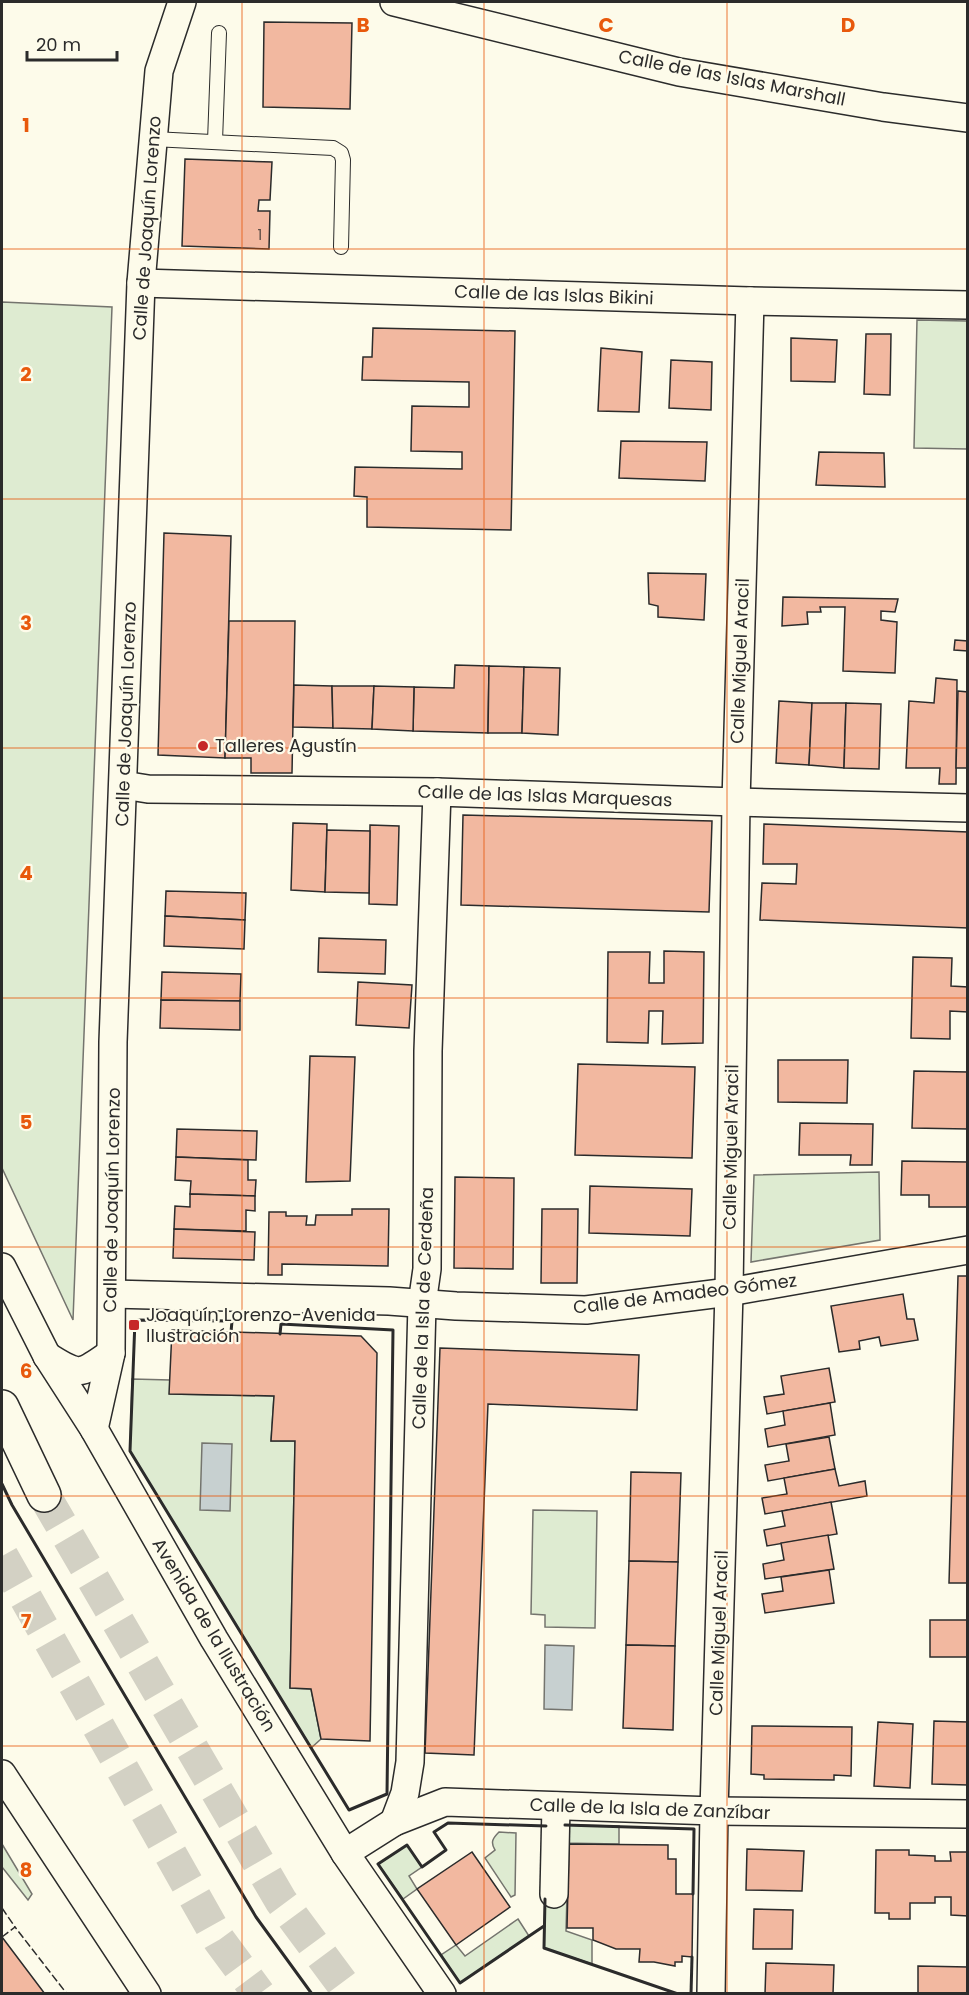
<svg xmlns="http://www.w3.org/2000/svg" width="969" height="1995" viewBox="0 0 969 1995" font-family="Poppins,sans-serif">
<rect width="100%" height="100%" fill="#fdfbea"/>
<!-- green -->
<g fill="#deebd1" stroke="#74746e" stroke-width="1.5">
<path d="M2,302l110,5 -39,1013 -71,-152z"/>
<path d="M917,320l50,1v128l-53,-1z"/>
<path d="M879,1172l1,68 -129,22 3,-87z"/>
<path d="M132,1379l38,1v14l104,2 -3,45h24l-5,247 21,1 10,50 -10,9 -181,-297z"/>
<path d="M533,1510l64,1 -2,117 -50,-1v-12l-14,-1z"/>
<path d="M564,1825l55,1v18l-56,-1z"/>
<path d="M499,1832l17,1 -1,62 -4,2 -26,-39 10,-8c-5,-8 -2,-12 4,-18z"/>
<path d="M2,1844l30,50 -4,6 -26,-33z"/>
<path d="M407,1845l15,22 -13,9 8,13 -14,10 -25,-35z"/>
<path d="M545,1894h22l-1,37 26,9v24l-48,-16z"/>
<path d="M518,1919l11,17 -69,47 -19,-28 15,-10 9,11z"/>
</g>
<!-- water -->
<g fill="#c7d0d0" stroke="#74746e" stroke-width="1.5">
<path d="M202,1443l30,1 -2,67 -30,-1z"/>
<path d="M545,1645l29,1 -2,64 -28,-1z"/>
</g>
<!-- building -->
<g fill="#f2b8a0" stroke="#2b2b2b" stroke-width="1.5">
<path d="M264,22l88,1 -2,86 -87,-2z"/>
<path d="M185,159l87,3 -2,38h-11l-1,11h12l-1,38 -87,-3z"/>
<path d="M373,328l142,3 -4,199 -144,-3v-30l-13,-1 1,-29 107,2v-17l-51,-1 1,-45 57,1v-25l-107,-2 1,-23h9z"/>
<path d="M866,334h25l-1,61 -26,-1z"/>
<path d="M791,338l46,2 -2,42 -44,-1z"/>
<path d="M601,348l41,4 -3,60 -41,-1z"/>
<path d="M671,360l41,2 -1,48 -42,-2z"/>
<path d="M621,441l86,1 -2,39 -86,-3z"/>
<path d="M819,452l65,1 1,34 -69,-2z"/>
<path d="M164,533l67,3 -6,222 -67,-3z"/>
<path d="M648,573l58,1 -2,46 -46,-3v-11l-9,-2z"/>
<path d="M783,597l115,2 -3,13 -14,-1v9l16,2 -2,51 -52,-2 2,-64h-25l1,5h-14l1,12 -26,2z"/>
<path d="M229,621h66l-3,152h-41v-15h-26z"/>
<path d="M955,640l13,1v10l-14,-1z"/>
<path d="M455,665l34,1 -1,67 -75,-2 1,-44 40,1z"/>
<path d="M489,666l35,1 -2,66h-34z"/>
<path d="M524,667l36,1 -2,67 -36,-2z"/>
<path d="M936,678l21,2 -1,104h-17l1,-16h-34l3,-67 25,2z"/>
<path d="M294,685l38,1 1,42 -40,-1z"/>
<path d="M332,686h42l-2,43 -39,-1z"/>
<path d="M374,686l40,1 -1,44 -41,-2z"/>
<path d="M958,691l10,1v76h-12z"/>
<path d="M779,701l33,2 -3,62 -33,-2z"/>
<path d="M812,703h34l-2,65 -35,-3z"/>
<path d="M846,703l35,1 -2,65 -35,-1z"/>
<path d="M463,815l249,6 -3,91 -248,-7z"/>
<path d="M293,823l34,1 -2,68 -34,-2z"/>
<path d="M764,824l204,8v96l-208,-8 2,-37 34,1 1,-20h-34z"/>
<path d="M370,825l29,1 -2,79 -28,-1z"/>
<path d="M327,830l43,1 -1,62 -44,-1z"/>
<path d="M166,891l80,2 -1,27 -80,-4z"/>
<path d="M165,916l80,4 -1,29 -80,-3z"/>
<path d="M319,938l67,2 -1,34 -67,-2z"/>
<path d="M664,951l40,1 -1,91 -41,1 1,-33h-14l-1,32 -41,-1 1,-90h42l-1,31h15z"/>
<path d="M913,957l39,1 -1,28 17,1v25l-18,-1v28l-39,-1z"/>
<path d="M162,972l79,2 -1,27 -79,-1z"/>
<path d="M358,982l54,3 -3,43 -53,-3z"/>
<path d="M161,1000l79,1v29l-80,-2z"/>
<path d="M310,1056l45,1 -5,124 -44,1z"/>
<path d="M778,1060h70l-1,43 -69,-1z"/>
<path d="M578,1064l117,3 -3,91 -117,-3z"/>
<path d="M914,1071l54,1v57l-56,-1z"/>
<path d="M800,1123l73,1 -1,41h-22l1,-10h-52z"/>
<path d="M177,1129l80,2 -1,29 -80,-3z"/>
<path d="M176,1157l72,3v20h8l-1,16 -65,-2 1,-13 -16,-1z"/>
<path d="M902,1161l66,1v45h-39v-12h-28z"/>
<path d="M455,1177l59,1 -1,91 -59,-1z"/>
<path d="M590,1186l102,3 -2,47 -101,-3z"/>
<path d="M190,1194l65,2v15l-9,-1v21l-72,-2 1,-23 15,1z"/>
<path d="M352,1209h37l-1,57 -106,-2v11h-14l1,-63h17v4h21l-1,9h9l1,-10h36z"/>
<path d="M542,1209h36l-1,74h-36z"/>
<path d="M174,1229l81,3 -1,28 -81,-2z"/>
<path d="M958,1276h10v307h-19z"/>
<path d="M903,1294l4,25h7l4,21 -37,6 -2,-9 -20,4 1,8 -21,3 -8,-46z"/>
<path d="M172,1330l189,6 16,17 -7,388 -49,-2 -10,-50 -21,-1 5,-247h-24l3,-45 -105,-2z"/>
<path d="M440,1348l199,7 -2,55 -149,-6 -14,351 -49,-2z"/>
<path d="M829,1368l6,34 -68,12 -3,-17 20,-3 -3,-18z"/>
<path d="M830,1403l5,32 -67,12 -3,-18 20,-4 -2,-14z"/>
<path d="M829,1437l6,32 -67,12 -3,-16 24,-4 -3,-17z"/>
<path d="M835,1469l4,17 26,-5 2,15 -102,18 -3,-16 25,-4 -3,-16z"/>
<path d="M631,1472l50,1 -3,89 -49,-1z"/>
<path d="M831,1502l6,32 -70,12 -3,-16 21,-4 -3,-15z"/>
<path d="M828,1535l6,34 -69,10 -2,-15 21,-4 -3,-17z"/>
<path d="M629,1561l49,1 -3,84 -49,-1z"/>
<path d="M829,1570l5,33 -69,10 -3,-19 21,-3 -2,-14z"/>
<rect x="930" y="1620" width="38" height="37"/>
<path d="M626,1645l49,1 -2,84 -50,-2z"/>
<path d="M934,1721l34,1v63l-36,-1z"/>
<path d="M878,1722l35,2 -3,64 -36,-2z"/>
<path d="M752,1726l100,1 -1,49 -17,-1v5l-70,-1v-4l-13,-1z"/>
<path d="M569,1844l99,1v14h8v35h17l-1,63 -10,-1v6h-7v4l-21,-4h-15l1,-13h-24l-23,-9v-12h-26z"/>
<path d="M747,1849l57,2 -2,40 -56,-1z"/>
<path d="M876,1850h33v5l26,1v5h16l-1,-9h18v64l-17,-1v-18h-16v6h-25v16h-21v-6h-14z"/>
<path d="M472,1852l38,55 -54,38 -39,-56z"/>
<path d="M754,1909l39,1 -1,39h-39z"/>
<path d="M2,1937l43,57h-43z"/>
<path d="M766,1963l68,2 -1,29h-68z"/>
<path d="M918,1966l50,1v27h-50z"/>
</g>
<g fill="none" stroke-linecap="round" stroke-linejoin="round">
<!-- highway-tunnel -->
<g stroke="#d3d1c4" stroke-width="33" stroke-dasharray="33 16" stroke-linecap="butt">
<path d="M44,1495l237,406 69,93"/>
<path d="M2,1556l217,384 40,54"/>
</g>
<defs>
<g id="lane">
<path d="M153,139l180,9 8,5 2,7 -2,87"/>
<path d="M215,141l4,-108"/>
</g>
<g id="street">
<path d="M394,2l285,70 204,35 85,11"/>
<path d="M141,283l609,18 218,4"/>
<path d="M123,785l25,4 289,3 299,10 232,6"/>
<path d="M2,1267l45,89 47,73 120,210 131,214 97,141"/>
<path d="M112,1294l277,7 67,5 130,4 143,-18 239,-42"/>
<path d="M47,1356c33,21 33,19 64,-3"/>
<path d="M94,1429l17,-76 2,-311 28,-759 18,-212 23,-69"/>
<path d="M2,1774l145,220"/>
<path d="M394,1822l11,-29 5,-31 12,-458 5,-35 1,-218 9,-259"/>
<path d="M345,1853l49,-31 51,-20 269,9 254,3"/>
<path d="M554,1894l2,-88"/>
<path d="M711,1994l3,-183 15,-519 7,-490 14,-501"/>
</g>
<path id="highway" d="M2,1407l42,88"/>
</defs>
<!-- lane casing -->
<use href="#lane" stroke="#2b2b2b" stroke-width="16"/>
<!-- street casing -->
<use href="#street" stroke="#2b2b2b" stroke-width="30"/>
<!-- highway casing -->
<use href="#highway" stroke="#2b2b2b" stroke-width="36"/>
<!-- lane -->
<use href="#lane" stroke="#fdfbea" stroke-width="14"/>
<!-- street -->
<use href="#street" stroke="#fdfbea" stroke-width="27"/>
<!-- highway -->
<use href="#highway" stroke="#fdfbea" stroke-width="33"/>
<!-- fence -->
<g stroke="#2b2b2b" stroke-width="1.5" stroke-dasharray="8 3" stroke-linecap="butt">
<path d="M2,1908l13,19"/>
<path d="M2,1937l13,-10 52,67"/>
</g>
<!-- wall -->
<g stroke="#2b2b2b" stroke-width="3">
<path d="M231,1332l1,-11 -97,-1 -5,131 219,359 38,-16 6,-464 -112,-6 -1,10"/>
<path d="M2,1484l10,21 244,412 56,77"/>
<path d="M565,1825l129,4 -1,65"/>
<path d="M545,1899l-1,49 134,46"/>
<path d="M544,1926l-84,57 -82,-119 29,-19 15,22 24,-17 -12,-18 14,-9 98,3"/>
<path d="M691,1994l1,-37"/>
</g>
</g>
<!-- grid -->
<path fill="none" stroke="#e8590c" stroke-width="1.5" stroke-opacity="0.55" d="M242,2v1992M484,2v1992M727,2v1992M2,249h966M2,499h966M2,748h966M2,998h966M2,1247h966M2,1496h966M2,1746h966"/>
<!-- markers -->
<g fill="#c62828" stroke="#fdfbea" stroke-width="2">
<circle cx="203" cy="746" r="6"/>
<rect x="128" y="1319" width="12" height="12" rx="3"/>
</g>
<g text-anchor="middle" stroke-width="4.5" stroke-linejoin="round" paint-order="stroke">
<!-- number labels -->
<g font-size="15" fill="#5d4e48">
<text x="260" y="240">1</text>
</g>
<!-- street labels -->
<g font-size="18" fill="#2b2b2b" stroke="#fdfbea">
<text transform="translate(732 78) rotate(11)" y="6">Calle de las Islas Marshall</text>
<text transform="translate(147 228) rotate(-86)" y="6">Calle de Joaquín Lorenzo</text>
<text transform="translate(554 295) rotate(2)" y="6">Calle de las Islas Bikini</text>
<text transform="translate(740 661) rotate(-88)" y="6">Calle Miguel Aracil</text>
<text transform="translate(126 714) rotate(-88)" y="6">Calle de Joaquín Lorenzo</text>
<text transform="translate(545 796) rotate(2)" y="6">Calle de las Islas Marquesas</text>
<text transform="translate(731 1147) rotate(-89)" y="6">Calle Miguel Aracil</text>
<text transform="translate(112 1200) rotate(-89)" y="6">Calle de Joaquín Lorenzo</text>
<text transform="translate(685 1294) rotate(-7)" y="6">Calle de Amadeo Gómez</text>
<text transform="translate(423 1308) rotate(-88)" y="6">Calle de la Isla de Cerdeña</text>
<text transform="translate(719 1633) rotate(-88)" y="6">Calle Miguel Aracil</text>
<text transform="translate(214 1635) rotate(59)" y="6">Avenida de la Ilustración</text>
<text transform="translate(650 1809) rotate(2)" y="6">Calle de la Isla de Zanzíbar</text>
</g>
<!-- poi labels -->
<g font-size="18" fill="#2b2b2b" stroke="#fdfbea" text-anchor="start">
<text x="215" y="752">Talleres Agustín</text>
<text x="146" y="1321">Joaquín Lorenzo-Avenida<tspan x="146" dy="21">Ilustración</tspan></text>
</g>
</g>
<g font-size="20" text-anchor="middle" font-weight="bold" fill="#e8590c" stroke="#fdfbea" stroke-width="4.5" stroke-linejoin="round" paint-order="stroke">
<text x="363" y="32">B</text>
<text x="606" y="32">C</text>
<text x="848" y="32">D</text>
<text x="26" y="132">1</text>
<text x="26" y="381">2</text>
<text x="26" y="630">3</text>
<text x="26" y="880">4</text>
<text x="26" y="1129">5</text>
<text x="26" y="1378">6</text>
<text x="26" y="1628">7</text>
<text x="26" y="1877">8</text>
</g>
<!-- border -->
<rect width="969" height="1995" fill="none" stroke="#2b2b2b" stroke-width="6"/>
<!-- scale -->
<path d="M27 51v9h90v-9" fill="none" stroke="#2b2b2b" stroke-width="3"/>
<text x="36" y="51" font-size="18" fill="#2b2b2b" stroke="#fdfbea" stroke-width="4.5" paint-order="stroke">20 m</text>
</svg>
